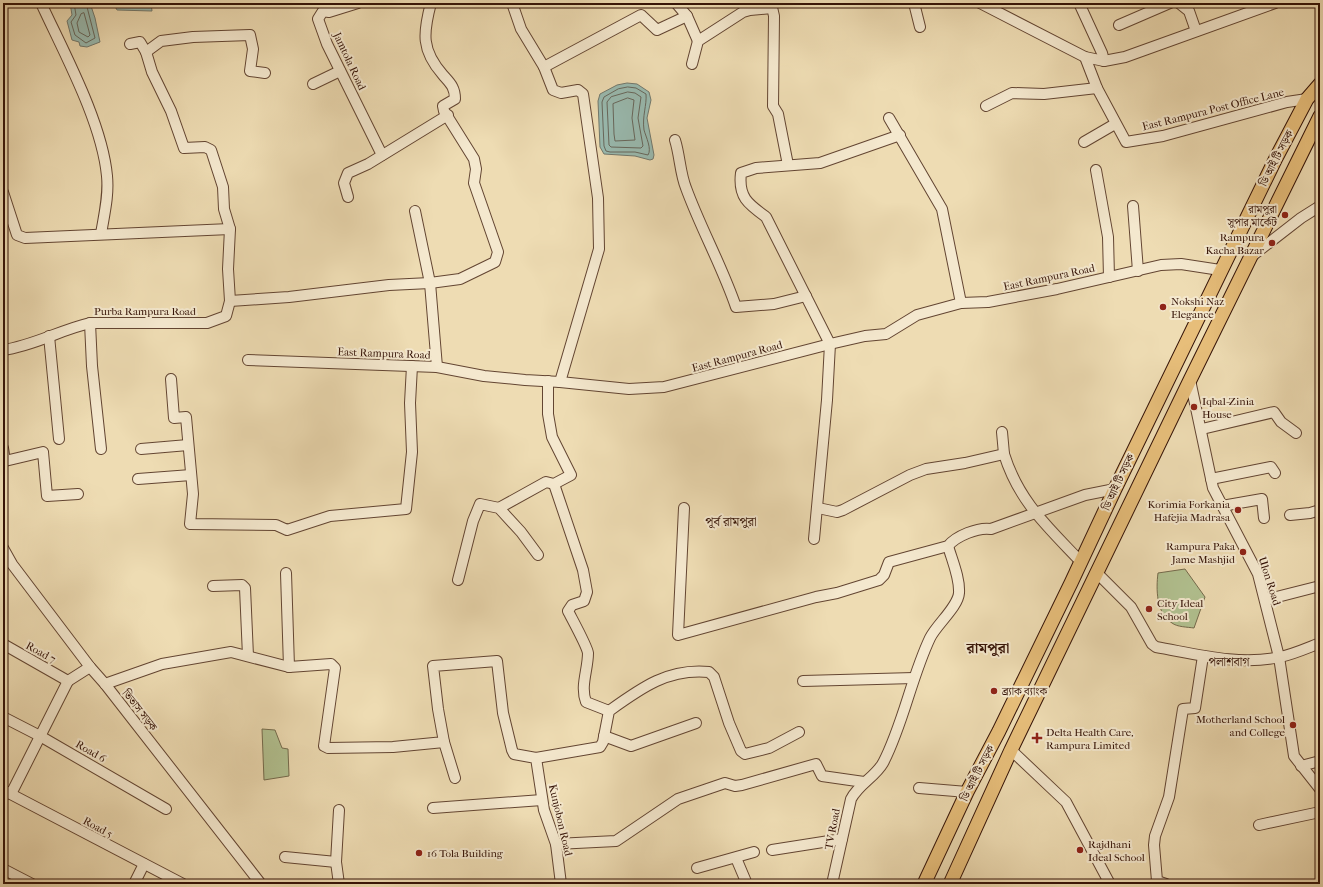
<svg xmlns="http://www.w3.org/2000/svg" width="1323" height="887" viewBox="0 0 1323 887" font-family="'IM FELL French Canon','Noto Serif Bengali',serif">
<rect width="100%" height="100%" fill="#eedcb3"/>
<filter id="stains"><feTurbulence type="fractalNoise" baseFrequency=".005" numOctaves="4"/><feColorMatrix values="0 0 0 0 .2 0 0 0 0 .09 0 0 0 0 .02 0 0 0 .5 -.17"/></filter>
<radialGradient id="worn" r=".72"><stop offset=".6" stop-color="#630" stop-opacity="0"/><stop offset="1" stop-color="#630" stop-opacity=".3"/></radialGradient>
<!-- green -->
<g fill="#b2c291" stroke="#746a4c">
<path d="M1185,569l20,28 -11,31c-7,-1 -17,-1 -22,-5 -16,-10 -16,-34 -14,-50z"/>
<path d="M262,729l13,1 7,18 6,1 1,27 -25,4z"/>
</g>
<!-- water -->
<g fill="#99bbb1" stroke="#71786d">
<path d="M70,3h20l5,15 5,24 -13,5 -7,-1 -1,-4 -7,-2 -5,-19 5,-6z"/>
<path d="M113,3h38l1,8 -35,-1z"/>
<path d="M627,83l10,1 12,8 2,8 -4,18 7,37 -1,4 -3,1 -15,-4 -31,-2 -4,-7 -2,-46 2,-7 17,-9z"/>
</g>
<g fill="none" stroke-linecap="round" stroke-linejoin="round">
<!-- shore -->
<g stroke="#67675c" stroke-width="1">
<path d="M74,3l2,12 -5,7 4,13 11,8 9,-5 -9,-35"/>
<path d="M84,13l6,22 -2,2 -9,-5 -2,-9 4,-9z"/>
<path d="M628,87l8,1 10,6c1,11 -4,22 -2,36 2,7 8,19 4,25l-13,-3h-25l-4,-1 -2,-5 -2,-44 2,-5 14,-8z"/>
<path d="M628,92l7,1 6,4 -3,21 5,28 -2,2 -30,-1 -2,-2 -2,-43 4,-5z"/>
<path d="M628,98l6,2 -2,18 3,22 -20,1 -1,-7 -1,-30z"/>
</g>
<defs>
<g id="minor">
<path d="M41,3c23,50 61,119 66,173 2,20 -3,39 -6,58"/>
<path d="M358,3l-29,9 -6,-1 -5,8 9,25 55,111"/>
<path d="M512,3l9,26 23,38 9,23 8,3 17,-3 5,4 15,104 1,51 -39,133"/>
<path d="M676,3l11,13 11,25"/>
<path d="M771,3l3,13 -1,90 5,8 10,51"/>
<path d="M914,3l6,24"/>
<path d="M980,3l105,54 19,4 21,-4 150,-54"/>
<path d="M1079,3l23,50 2,8"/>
<path d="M1179,3l10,8 7,20"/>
<path d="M1119,25l51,-22"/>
<path d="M130,44l10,-2 6,10"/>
<path d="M1085,57l12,31 29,54 37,-6 124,-34 20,-3"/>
<path d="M692,64l6,-23 45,-29 7,-2 22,-2"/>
<path d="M544,67l97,-52 16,15 30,-14"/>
<path d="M313,84l27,-13"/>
<path d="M986,106l26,-13 32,1 53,-6"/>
<path d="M889,118l53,91 19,94"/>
<path d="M675,140c5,16 5,33 11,48 15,41 36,78 50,119l38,-3 32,-8"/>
<path d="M1084,142l31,-18"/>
<path d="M1096,170l12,67 1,40"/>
<path d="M3,192l14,43 8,3 205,-9"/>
<path d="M348,197l-4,-14 4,-10 20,-9 80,-49"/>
<path d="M1133,206l5,65"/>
<path d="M415,211l15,72 7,84"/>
<path d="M1252,256l49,-38 19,-12"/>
<path d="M230,301l59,-4 100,-12 41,-2 30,-4 35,-17 3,-10 -24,-69 2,-14 -2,-10 -30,-48 -1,-5 12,-7c0,-12 -5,-16 -12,-24 -22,-25 -20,-42 -12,-72"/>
<path d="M90,323l2,43 9,83"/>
<path d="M49,336l10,103"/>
<path d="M3,350c30,-4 57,-20 87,-27h117l19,-7 4,-15 -2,-32 2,-40 -6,-20 -1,-22 -12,-37 -6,-3 -21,1 -13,-37 -19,-39 -6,-20 15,-11 32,-4 57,-2 3,14 -3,22 15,2"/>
<path d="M248,360l189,7 47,9 41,4 35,2 69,7 35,-2 166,-43 35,-8 21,-2 31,-19 44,-12 27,-1 69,-13 104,-24 20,-1 39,6"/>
<path d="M171,379l3,39 12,-1 7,77 -3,30 86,1 11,5 43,-14 76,-7 6,-57 -2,-49 2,-37"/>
<path d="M1190,380l23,108 45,86 21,83 15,99 26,33"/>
<path d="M1202,429l72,-17 7,10 15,11"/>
<path d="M3,448l2,13 38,-9 4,44 31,-2"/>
<path d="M141,449l47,-4"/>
<path d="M1004,454c15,48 44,73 77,108"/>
<path d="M138,479l53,-4"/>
<path d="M1211,479l60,-12 4,6"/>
<path d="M554,484l29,86 4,22 -3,9 -12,4 -4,6c4,8 19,35 20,42 0,17 -8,33 -2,49l23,9"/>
<path d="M1222,506l40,-7 2,19"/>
<path d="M499,508l47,-26 8,2 17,-9 -19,-38 -4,-23v-33"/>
<path d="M684,508l-6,127 138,-38 21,-4 42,-13 5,-5 5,-13 59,-16c8,-10 30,-19 43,-17l94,-34 30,-6"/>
<path d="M818,508l19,4 6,-2 67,-35 16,-6 39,-6 39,-9 -2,-22"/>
<path d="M1290,515l20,-2 10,-3"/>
<path d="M814,539l13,-139 3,-56 -64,-127c-18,-13 -28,-20 -25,-44l15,-5 64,-5 80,-28"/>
<path d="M3,548l9,16 78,103 15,17 156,200"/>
<path d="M286,573l3,94"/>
<path d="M1097,573l34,34 21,37 4,3c40,7 83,19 124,10 14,-3 27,-9 40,-14"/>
<path d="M458,580l15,-59 7,-17 19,4 22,24 17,23"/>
<path d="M213,586l29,-1 3,3 3,68"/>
<path d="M1265,600l55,-14"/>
<path d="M3,644l65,37"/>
<path d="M68,681l22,-14"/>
<path d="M803,681l111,-3"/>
<path d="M105,684l57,-20 69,-12 58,15 42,-3 4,4 -11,78 4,2 65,-1 51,-5 -6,-33 -5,-43 64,-5 6,52 9,37 2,4 22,4 8,52 12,34 5,40"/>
<path d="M3,717l37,19 126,73"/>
<path d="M604,736l27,10 65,-23"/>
<path d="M444,742l11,36"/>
<path d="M1011,750l55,52 44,82"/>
<path d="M536,758l64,-11 3,-5 6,-31c32,-23 59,-43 100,-39l5,5 15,46 12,28 4,3 24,-6 30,-16"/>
<path d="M1301,766l19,-5"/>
<path d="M919,788l48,4"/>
<path d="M3,790l180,94"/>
<path d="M11,794l57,-113"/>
<path d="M433,808l109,-8"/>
<path d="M1259,825l61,-13"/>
<path d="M556,844l60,-3 62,-42 47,-16 10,3 7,-1 74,-21 6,12 42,6"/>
<path d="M772,850l70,-11"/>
<path d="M285,857l51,5"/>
<path d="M736,858l11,26"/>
<path d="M697,868l57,-16"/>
<path d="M3,869l29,15"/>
<path d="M134,884l10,-20"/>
<path d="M339,884l-3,-22 3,-52"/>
<path d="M832,884l19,-85c8,-15 24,-22 32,-36 20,-38 28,-85 47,-125 7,-14 28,-31 29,-45 1,-15 -7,-33 -11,-47"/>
<path d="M1166,884l-9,-3 -3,-36 1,-9 14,-39 14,-88 12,-1 8,-52"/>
</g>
<g id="major">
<path d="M924,884l43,-92 32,-61 72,-148 44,-94 161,-331 31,-59 13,-15"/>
<path d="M950,884l61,-134 179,-370 130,-264"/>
</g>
</defs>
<!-- minor casing -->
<use href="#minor" stroke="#634532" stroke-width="12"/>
<!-- major casing -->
<use href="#major" stroke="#351307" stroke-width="15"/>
<!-- minor -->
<use href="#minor" stroke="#f4e8ce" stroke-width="10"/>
<!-- major -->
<use href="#major" stroke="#e7be7a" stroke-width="13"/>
</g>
<!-- markers -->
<g fill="#8f2418" stroke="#f4e8ce" stroke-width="1.5">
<circle cx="1285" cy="215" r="4"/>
<circle cx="1272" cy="243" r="4"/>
<circle cx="1163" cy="307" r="4"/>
<circle cx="1194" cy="407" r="4"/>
<circle cx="1238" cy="510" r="4"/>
<circle cx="1243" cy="552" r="4"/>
<circle cx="1149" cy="609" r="4"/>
<circle cx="994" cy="691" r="4"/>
<circle cx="1293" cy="725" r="4"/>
<path d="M1035 732h4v4h4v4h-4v4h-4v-4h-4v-4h4z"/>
<circle cx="1080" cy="850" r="4"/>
<circle cx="419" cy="853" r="4"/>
</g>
<g text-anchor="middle" stroke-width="4" stroke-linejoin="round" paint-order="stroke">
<!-- street labels -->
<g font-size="11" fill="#351307" stroke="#f4e8ce">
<text transform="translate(350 61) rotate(65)" y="4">Jamtola Road</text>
<text transform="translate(1213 109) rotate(-14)" y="4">East Rampura Post Office Lane</text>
<text transform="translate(1276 158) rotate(-63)" y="4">ডি আই টি সড়ক</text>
<text transform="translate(1049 277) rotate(-12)" y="4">East Rampura Road</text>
<text x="145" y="315">Purba Rampura Road</text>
<text transform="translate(384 353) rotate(2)" y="4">East Rampura Road</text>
<text transform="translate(737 356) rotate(-15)" y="4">East Rampura Road</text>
<text transform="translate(1118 482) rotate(-65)" y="4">ডি আই টি সড়ক</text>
<text transform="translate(1270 581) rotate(72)" y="4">Ulon Road</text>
<text transform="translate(41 652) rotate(29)" y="4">Road 7</text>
<text transform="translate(140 710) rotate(52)" y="4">তিতাস সড়ক</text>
<text transform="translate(91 751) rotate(30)" y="4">Road 6</text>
<text transform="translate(977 773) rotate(-63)" y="4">ডি আই টি সড়ক</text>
<text transform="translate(561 820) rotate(77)" y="4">Kunjobon Road</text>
<text transform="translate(98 827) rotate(28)" y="4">Road 5</text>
<text transform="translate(832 829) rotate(-79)" y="4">TV Road</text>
</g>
<!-- poi labels -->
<g font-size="11" fill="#351307" stroke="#f4e8ce" text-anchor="start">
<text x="1277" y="213" text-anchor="end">রামপুরা<tspan x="1277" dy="13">সুপার মার্কেট</tspan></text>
<text x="1264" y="241" text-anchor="end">Rampura<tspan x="1264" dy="13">Kacha Bazar</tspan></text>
<text x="1171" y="305">Nokshi Naz<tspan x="1171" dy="13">Elegance</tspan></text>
<text x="1202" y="405">Iqbal-Zinia<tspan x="1202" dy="13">House</tspan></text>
<text x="1230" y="508" text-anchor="end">Korimia Forkania<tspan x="1230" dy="13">Hafejia Madrasa</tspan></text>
<text x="1235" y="550" text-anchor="end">Rampura Paka<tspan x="1235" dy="13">Jame Mashjid</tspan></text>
<text x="1157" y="607">City Ideal<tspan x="1157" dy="13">School</tspan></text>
<text x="1002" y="695">ব্র্যাক ব্যাংক</text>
<text x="1285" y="723" text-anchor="end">Motherland School<tspan x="1285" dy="13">and College</tspan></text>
<text x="1046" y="736">Delta Health Care,<tspan x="1046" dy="13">Rampura Limited</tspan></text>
<text x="1088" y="848">Rajdhani<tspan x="1088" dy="13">Ideal School</tspan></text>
<text x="427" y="857">16 Tola Building</text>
</g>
<!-- neighbourhood labels -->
<g font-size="12" fill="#351307" stroke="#f4e8ce">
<text x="1229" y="666">পলাশবাগ</text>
</g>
<!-- quarter labels -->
<g font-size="13" fill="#351307" stroke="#f4e8ce">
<text x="731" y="526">পূর্ব রামপুরা</text>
</g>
<!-- district labels -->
<g font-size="15" font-weight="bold" fill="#351307" stroke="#f4e8ce">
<text x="988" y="653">রামপুরা</text>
</g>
</g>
<!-- margin -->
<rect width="1323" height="887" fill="none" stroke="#eedcb3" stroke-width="16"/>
<rect x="4" y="4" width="1315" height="879" fill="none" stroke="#351307" stroke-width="2"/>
<rect x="8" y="8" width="1307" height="871" fill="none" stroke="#351307"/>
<rect width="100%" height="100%" filter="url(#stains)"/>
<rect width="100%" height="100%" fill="url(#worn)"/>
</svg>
